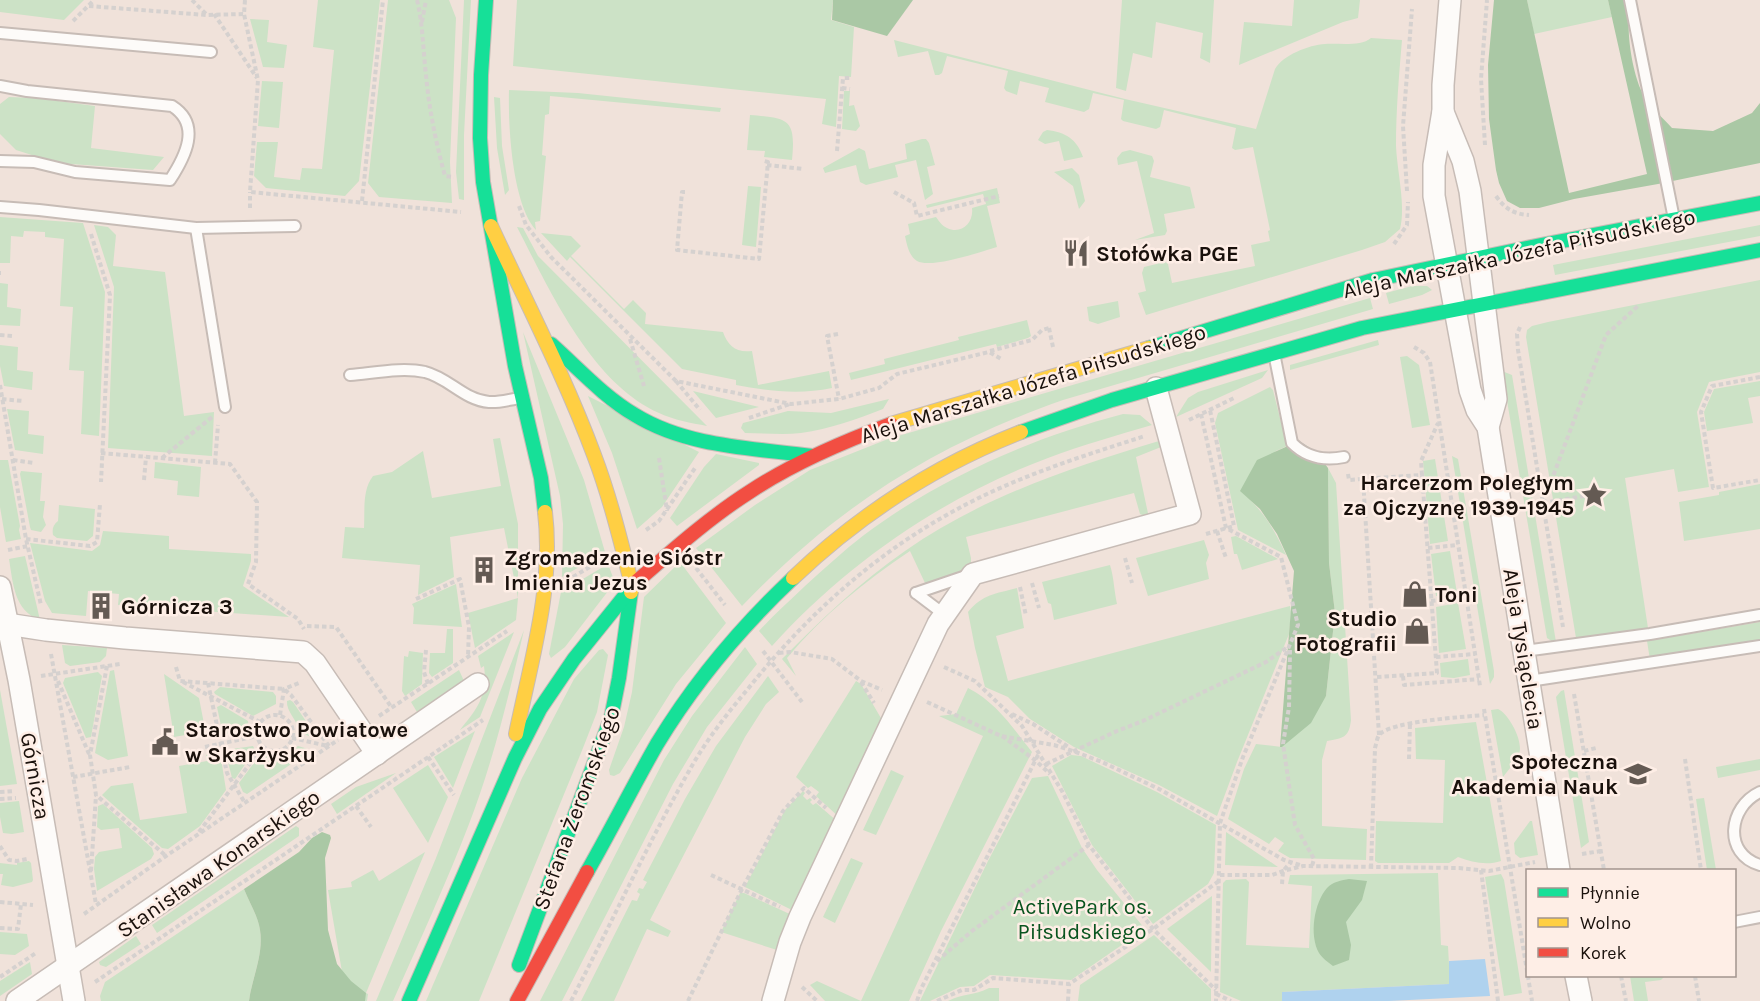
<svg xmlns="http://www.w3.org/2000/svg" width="1760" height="1001" viewBox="0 0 1760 1001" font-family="Karla,sans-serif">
<rect width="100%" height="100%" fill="#f0e2da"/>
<!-- green -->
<g fill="#cce2c6">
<path d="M0,0h84l-20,20 -64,-8z"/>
<path d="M318,0h62l-21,181 -14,15 -79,-8 -12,-12 3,-34h21l-4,35 26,3 2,-12 20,1 12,-119 -21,-3z"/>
<path d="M388,0h61l7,18 -6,144 2,41 -73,-6 -11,-14z"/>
<path d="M464,0h7l-7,135v65l-5,-1 -3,-27z"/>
<path d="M517,0h316l-2,20 23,7 -3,50 -12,-1 -3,51 -14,-3 4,-25 -313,-33z"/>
<path d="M1122,0h92l-4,63 -10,-5 3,-25 -47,-11 -4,36 -19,-5 -7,38 -10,-3z"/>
<path d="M1294,0h66l-2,18 -15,4 -104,43 5,-43 48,4z"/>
<path d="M1527,0h81l4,17 -78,17z"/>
<path d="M250,19l19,1 -2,22 20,3 -3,23 -21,-1z"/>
<path d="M1371,38l31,2c-3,35 -6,71 -6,106 1,25 10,59 4,83l-15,13 -23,8 -216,65 -8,-22 8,-2 -4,-18 2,-6 21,-5 3,2 4,19 83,-17 -4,-21 19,-4 -2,-10 2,-1 -17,-83 -18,3 -3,-2 4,-20 -72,-18 -4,17 -4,2 -33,-8 -2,-2 3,-19 -31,-7 -4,16 -5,3 -39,-10 4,-14 -29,-7 -3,14 -11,-4 -2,-3 4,-17 -61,-15 -5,17 -3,2h-4l-7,-24 -30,6 -4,-17 231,59 131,30 19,-60c8,-14 34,-24 50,-25 14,-1 35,3 46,-6z"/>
<path d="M262,81l21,1 -4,46 -21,-2z"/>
<path d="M509,90l69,3 143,15 -1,4 -170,-16 -1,18 -4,1 -3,40 4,1 -6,65 -5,1 1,8c-24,-27 -28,-105 -27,-140z"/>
<path d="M844,91h6l-1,15 5,-1 6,21 -4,5 -14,-2z"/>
<path d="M9,97l27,1 59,8 -4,42 73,9 -11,13 -96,-7 -41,-13 -16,-16v-30z"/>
<path d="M494,97l6,1 2,48 7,44 -4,5 -8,-47z"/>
<path d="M750,115c39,3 46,4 42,45l-28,-3 1,-6 -18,-1z"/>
<path d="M1047,130c18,2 30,9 36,27l-19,4 -5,-20 -14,3 -7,-4 5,-8z"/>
<path d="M922,139h4l3,4 6,22 -8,2 6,27 -8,6 -9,-40 -21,5 3,12 -32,8 -6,-3 -4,-17 -31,8 -2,-5 36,-20 6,3 4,18 38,-10 -2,-15z"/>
<path d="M1130,150l22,6 2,5 -4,16 40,10 5,21 -31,6 3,17 -2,4 -30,5 19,-7 -17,-72 -19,4 -1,-7 5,-6z"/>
<path d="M1072,168l7,7 6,26 -6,8 -6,-23 -19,-14z"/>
<path d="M748,186l13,1 -5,60 -14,-2z"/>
<path d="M997,188l3,15 -13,3 10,41c-17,5 -66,22 -80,14 -8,-5 -10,-16 -12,-25l5,-2 -2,-10 28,-7c3,4 6,9 11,11 14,7 27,-5 25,-20l14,-4 -3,-10 -56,14 -1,-3z"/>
<path d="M0,217l83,6 22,69 -6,144 -18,-2 3,-63 -15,-1 4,-63 -13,-1 4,-67 -19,-2v-5l-21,-1 -1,6 -12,-1 -1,27h-10z"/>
<path d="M94,225l14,2 8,8 -3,31 52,6 19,144 30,-4 -2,44 -104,-8 6,-161z"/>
<path d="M1760,225v11l-205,39 -2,-10z"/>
<path d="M517,227l6,1 15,28 169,170c-16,-3 -33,-6 -48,-13 -68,-30 -110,-124 -142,-186z"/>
<path d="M541,233l30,3 10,10 -10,10 53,53 9,-9 13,13 -1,11 78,8c5,14 13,21 29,19l6,34 71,-14 3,17c-33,7 -64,3 -96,-3v-5l-54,-11 -112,-112 -3,4z"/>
<path d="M1760,280v92l-51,10 -12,30 12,75 -31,5 -4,-23 -49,9 23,150 -72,10 -50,-301 1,-7 5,-4 16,-4z"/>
<path d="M0,283l8,1 -1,23 14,2 -1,17 -20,-1z"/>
<path d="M1412,286h15l5,4 -10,5 -33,9 -3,-11z"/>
<path d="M1370,298l3,11 -310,91c-130,46 -225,106 -321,206l-46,-58 59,-43 55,-35 78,-31z"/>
<path d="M1118,301l2,16 -22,7 -9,-3 -2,-14z"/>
<path d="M1027,320l4,16 -3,2 -31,9 -1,-3 -145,36 -2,-7 36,-9 -1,-5 75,-19 -1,-3z"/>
<path d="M523,332l61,148 21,72 -43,25 1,-53 -3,-28z"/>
<path d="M1378,340l1,5 -89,25v-5z"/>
<path d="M0,345l18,2 -1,23 16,2 -1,18 -28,-4 -4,-20z"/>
<path d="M1407,356l12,9 11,60 -18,3 -12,-71z"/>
<path d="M1268,370l-6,8 -86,39 12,-19 10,-6z"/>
<path d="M1502,371l10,4 44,267h-3l-6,-4z"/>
<path d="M1760,381v15l-12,2 5,25 -46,8 -3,-19 10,-23z"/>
<path d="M1270,387l3,3 14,56 -11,5 -35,40c22,20 33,37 45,64l-48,-25 -23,-107 3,-10z"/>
<path d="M693,391l66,16 -43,11z"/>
<path d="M588,396l111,56 -37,55 -25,22 -25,-76z"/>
<path d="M889,399l-6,10c-26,10 -53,20 -82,24 -18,2 -38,0 -56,0l-4,-5 2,-5 45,-12 43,2z"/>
<path d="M7,409l22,2 -1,23 16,2 -1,18 -28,-4z"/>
<path d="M1123,414l17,1 12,10c-34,10 -70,20 -104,33 -105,39 -201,105 -276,188l-13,-15c14,-16 31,-30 46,-45 19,-17 38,-35 59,-51 76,-57 167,-97 259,-121z"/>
<path d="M500,438l18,86v74l-2,22 -41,28 -7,-35 50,-15 -14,-70 -54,9 4,40 -36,18 2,-30 -78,-7 3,-31 19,1c1,-17 -2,-38 9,-52l19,-4 31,-21 9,47 69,-12 -8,-47z"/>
<path d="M1159,441l2,6 -25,10 13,61 -9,-4 -6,-21 -168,44 5,21v13l-46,12 -15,-32c-45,30 -88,65 -123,107l9,18 -14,-17c39,-39 78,-77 123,-108 77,-54 165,-83 254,-110z"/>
<path d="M716,454l43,9v2l-82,61 -7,-8 34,-51z"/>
<path d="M1452,456l6,3 36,212v6l-4,7z"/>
<path d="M1435,459l13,82 -18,3 -7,-83z"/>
<path d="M0,460h8l12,66 -1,4 2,9 -15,3 -6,-35z"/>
<path d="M155,462l46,5 -2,30 -22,-2 1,-14 -24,-3z"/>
<path d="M1328,468l8,15 15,237c-2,18 -8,18 -24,21l-5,19v66l45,3 -1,31 -76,-2 -12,-7 6,-8 -9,-6 -6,7 -41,-25 16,-50 12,-25 26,3 44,-51 9,-83 -6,-50z"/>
<path d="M21,471l21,2 -2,28h5l-2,16 3,8 -5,7 -10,-2 -1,-3 -10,-53z"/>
<path d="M1760,484v45l-76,12 -5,-39 40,-7v-3z"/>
<path d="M59,505l36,4 -2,27 -6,5 -30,-3 -4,-3c-1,-6 0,-10 5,-14z"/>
<path d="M103,531l66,5v13l82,5v7l-8,25 46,31 -171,-12 1,-11 -31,-3 -2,25 -34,-3 -7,-12 -15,-58 62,8 8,-6z"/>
<path d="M1236,536l42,23 -36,11 -5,-16h-3l-3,-17z"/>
<path d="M1204,540l5,15 -3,8 3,16 -61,17 -12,-38z"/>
<path d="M1450,551l7,42 -21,3 -5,-42z"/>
<path d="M25,556l15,64c-26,-9 -27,-37 -31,-61z"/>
<path d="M680,562l46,61 -50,61 -56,89 -6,3 -4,-1 -1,-5 15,-43 8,-35 12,-95z"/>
<path d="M608,564l6,16 -2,6 -47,61 -14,11 -2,-4 12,-62z"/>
<path d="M1110,565c4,13 4,25 7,39l-63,16 -3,-16 -3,-1 -6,-21z"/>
<path d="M456,584l6,43 -49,-3 1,-16 -2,-4z"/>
<path d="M1017,588l7,40 -28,8 12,45 282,-75 1,6 -2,22 -52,128 -20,54 -58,-31 -85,-38 -44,-28 -22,-22 -23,-10 -10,-39 -7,-36c15,-18 27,-18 49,-24z"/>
<path d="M1458,603l8,46 -27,4 -3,-46z"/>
<path d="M1760,622v22l-110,16 -3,-19z"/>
<path d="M447,629h6v34l-21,14 -3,-4 1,-20h15z"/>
<path d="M524,630c-15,65 -31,132 -55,194 -23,60 -50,118 -76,177h-17l60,-143z"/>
<path d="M514,632l-34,85 -20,13c17,-21 28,-34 24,-64l-3,2 -3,-12z"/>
<path d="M62,645l45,3 -1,8 -6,6 -30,4 -5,-3z"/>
<path d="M745,647l12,17 -50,63 -34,57 -111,217h-22l124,-241 28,-44z"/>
<path d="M603,649l5,6 -11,57 -14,36 -104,253h-53l96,-223 52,-99 25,-29z"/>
<path d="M409,651l14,2 -1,31 -17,12 -3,-5 2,-35 4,1z"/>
<path d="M1468,659l2,16 -16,3 -13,-1 -1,-14z"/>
<path d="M114,670l14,86 -20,4 -13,-7 15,-82z"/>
<path d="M459,670l5,11 -47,31 -6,-10z"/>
<path d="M98,672l4,4 -11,61 -5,1 -23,-55 2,-5z"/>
<path d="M164,674l35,24 6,31 -3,1v2l-28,5z"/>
<path d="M768,676l11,16 -13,12 -21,33 -95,183 21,11 -3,6 -21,-8 -33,72h-33l51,-101 5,1 3,-7 -3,-2 2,-4 4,1 4,-7 -4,-2 42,-81 31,-53z"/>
<path d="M856,681l5,3 24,41 -45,93 -24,-22 3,-4 -8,-6 -3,2 -12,-11z"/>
<path d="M220,687l53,5 3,4v8l-23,12 -38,-22 -1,-2z"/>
<path d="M968,688c28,14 45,40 64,64l-91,179 -32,70h-84l-15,-16 7,-4 44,20 122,-265 -44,-20 17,-2z"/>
<path d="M0,690l17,94 -17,2z"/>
<path d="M1564,690l25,152 -8,6 -25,-151 5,-6z"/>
<path d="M290,700l3,2 23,34 -3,2 -13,-6c-3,-12 -14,-21 -13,-31z"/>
<path d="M221,705l27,16 1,8 -26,6 -6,-28z"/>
<path d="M1498,709c11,5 26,33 21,45 -3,8 -11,16 -16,23l-12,-67z"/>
<path d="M1476,722l25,139c-15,5 -29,1 -43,-4l-9,6h-71l-3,-2 1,-40 67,2 2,-63 -29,-1 -1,-31z"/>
<path d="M475,731l-22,57 -19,-31z"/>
<path d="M253,746l2,4 -20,29 -3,-1 -7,-28z"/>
<path d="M298,746l10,3 -2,5 -59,40 -4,-2 -4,-9 20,-27c25,0 17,4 39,-10z"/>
<path d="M220,752l6,38 -26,36 -32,23 -6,-1 -60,-53 9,-9 22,-3 7,37 47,-7 -8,-47 28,-5 -1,-6z"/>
<path d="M1071,755l10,1 76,36 59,33 -2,48 -6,11 -55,40 -61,-79 -40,-79z"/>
<path d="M1760,759v11l-42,8 -2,-11z"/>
<path d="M428,765l20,32 -20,46 -35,-55z"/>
<path d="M891,770l13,6 -28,59 -13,-5z"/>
<path d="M396,773l-59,41 -6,-10 25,-17z"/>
<path d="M1048,776l34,72 15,22 48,59 -74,51 -81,-5 -16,11 -14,1 -30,14h-10l68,-140 44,-83z"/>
<path d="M803,791l2,2 -2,3 4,4 3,-2 2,2 -2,2 3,3 3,-2 22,19 -44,89 -49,-24 40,-77z"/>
<path d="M1704,798l12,72h-9l-11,-71z"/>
<path d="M19,801l5,31 -12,2 -9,-1 -3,-16v-14z"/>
<path d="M103,804l49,44 2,6 -3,5 -54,32 -3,-22 1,-12 4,-5 23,-4 -3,-20 -18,2 -4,-3 1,-21z"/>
<path d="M1530,821h2l6,34 -18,3 -5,-4 -1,-11z"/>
<path d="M296,826l3,2v8l-142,97 -5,-8z"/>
<path d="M1226,832l52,35 -53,-2z"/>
<path d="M425,852l-59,141 2,1 -1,7h-20l-19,-111 24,-3 -1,-5 22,-12 6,11z"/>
<path d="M851,858l12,5 -28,60 -12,-6z"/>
<path d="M29,861l2,2 2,17 -1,2 -19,5 -12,-2 2,-11h-3v-11l17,2v-2z"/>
<path d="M1438,873l3,72 7,1 2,38 -168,8v9h-41l-21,-9 3,-109 3,-3 20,-1 3,3 -3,63 63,3 3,-62 -24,-2 2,-9z"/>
<path d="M1501,874l3,6 18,113 -18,3 -19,-119z"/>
<path d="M244,889c5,13 14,27 16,41 4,24 -8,47 -11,71h-148l-1,-5 5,-14z"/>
<path d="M740,893h4l50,23 -17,34 -56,-18z"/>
<path d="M1212,896l-1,76 -44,-43z"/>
<path d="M0,932l27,2 2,12 -14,9 -15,-1z"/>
<path d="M1154,935l57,54v12h-133l2,-16z"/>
<path d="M136,936l5,8 -35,23 -6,-2 -1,-3z"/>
<path d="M30,962l2,12 -32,22v-15z"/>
<path d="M1630,976h35l-4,4 -16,2 3,19h-14z"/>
<path d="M989,988h10v13h-51c15,-8 26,-5 41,-13z"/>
</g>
<!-- forest -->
<g fill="#aac8a5">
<path d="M833,0h80l-26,36 -55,-16z"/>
<path d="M1494,0h33l42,193 78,-19 -39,-174h25c-10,20 -1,72 9,92 6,13 20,25 30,36l41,3 39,-18 8,-10v60l-102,21 -84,15 -35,9h-19l-13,-7 -8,-18 -3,-13 -7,-51 -1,-54z"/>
<path d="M1299,441l16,10 13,17 1,95 6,50 -9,83 -15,27 -29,24h-2l14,-176 -17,-37 -17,-25 -20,-18 17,-31z"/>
<path d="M322,832l8,3 1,3 -6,20 3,72 9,34 14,17 15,12 -1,8h-116c3,-23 15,-47 11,-71 -2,-14 -11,-28 -16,-41l55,-37 13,-14z"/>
<path d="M1349,879l18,2 -5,19 -16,22 5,23 -2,15 -16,6c-5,-4 -11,-8 -14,-13 -10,-18 -5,-50 8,-65 5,-6 15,-8 22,-9z"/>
</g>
<!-- water -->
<path fill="#afd2ee" d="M1485,959l5,37 -101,5h-107v-9l167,-8v-23z"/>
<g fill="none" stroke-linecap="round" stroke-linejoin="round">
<defs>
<g id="lane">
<path d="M1630,0l44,219"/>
<path d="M0,33l211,19"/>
<path d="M0,86l27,5 145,15c30,19 13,51 -2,74l-95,-8 -41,-10 -34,-1"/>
<path d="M0,207l39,3 157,18 99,-2"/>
<path d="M196,228l29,179"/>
<path d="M1274,353l18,90c15,15 32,18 52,14"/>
<path d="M350,375c24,-2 52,-8 75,-3 24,6 39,28 64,30 10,1 22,-3 32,-4"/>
<path d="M916,593l53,-18"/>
<path d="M916,593l29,22"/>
<path d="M1524,651l126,-17 110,-19"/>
<path d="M1529,681l231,-35"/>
<path d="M1760,792c-32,15 -37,62 0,73"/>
<path d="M1734,922l26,-5"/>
</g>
<g id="street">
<path d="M1450,0l-7,85v26l-9,54v31l36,194 7,20 11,17 71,443"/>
<path d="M1443,112l20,49 7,30 26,208 -8,28"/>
<path d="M0,587l19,93 55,321"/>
<path d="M0,623l46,7 79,8 178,14 12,11 62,91"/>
<path d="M1576,976l5,25"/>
<path d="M17,1001l461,-317"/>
<path d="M773,1001l17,-59 10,-25 138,-293 35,-50 217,-60 -34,-126"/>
</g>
<g id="fast">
<path d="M486,0l-5,75 -1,63 3,44 32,184 26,112 4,34"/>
<path d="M551,344c27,24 53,53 84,71 52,32 118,33 177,41"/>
<path d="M1149,348l224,-68 168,-35 219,-42"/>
<path d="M1021,432l91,-32 250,-72 398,-78"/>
<path d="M587,872c24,-42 46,-86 70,-128 37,-61 84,-117 136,-166"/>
<path d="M519,965l92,-247 8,-40 12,-86"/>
<path d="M409,1001l106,-243 25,-49 34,-50 62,-77"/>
</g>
<g id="slow">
<path d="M491,226c35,76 74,151 103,229 16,42 27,87 38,131l-1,6"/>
<path d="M891,424l258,-76"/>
<path d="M793,578c65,-62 143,-113 228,-146"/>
<path d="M516,734c15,-73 38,-148 29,-222"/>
</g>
<g id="jam">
<path d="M636,582c37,-32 74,-65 115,-91 44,-29 91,-49 140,-67"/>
<path d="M517,1001l70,-129"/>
</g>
</defs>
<!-- lane casing -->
<use href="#lane" stroke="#c7bcb6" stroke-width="14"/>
<!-- street casing -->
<use href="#street" stroke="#c7bcb6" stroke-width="24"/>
<!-- fast casing -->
<use href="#fast" stroke="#c7bcb6" stroke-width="16"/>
<!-- slow casing -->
<use href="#slow" stroke="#c7bcb6" stroke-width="16"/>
<!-- jam casing -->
<use href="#jam" stroke="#c7bcb6" stroke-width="16"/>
<!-- path -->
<g stroke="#d5d1cf" stroke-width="4" stroke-dasharray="4.5 3" stroke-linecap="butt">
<path d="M192,0l14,14"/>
<path d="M245,0l-1,14 14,66 -8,112 211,20"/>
<path d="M417,0c6,24 6,50 9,75 3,34 10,68 19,101l9,1"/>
<path d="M89,6l117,9 38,-1"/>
<path d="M214,14l43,64"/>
<path d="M73,21l21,-21"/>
<path d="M422,22l4,-22"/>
<path d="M842,88l8,1"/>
<path d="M1485,145l-4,-66 6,-79"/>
<path d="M837,151l6,-73h8"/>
<path d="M767,165l37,4"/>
<path d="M1407,191l-4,-65 9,-117"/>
<path d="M685,192h-3l-5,58 82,9 9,-97 -4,-1"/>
<path d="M894,192l20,11 3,13 82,-20"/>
<path d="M1496,196c9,13 18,18 33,19"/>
<path d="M362,201l21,-201"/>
<path d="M519,206l7,19 25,32 125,124 115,23 48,-5 40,-11 18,-14 92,-22 14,8"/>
<path d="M250,208v-16"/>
<path d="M91,234l19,61 -9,187"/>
<path d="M1394,244l13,-19 1,-23"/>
<path d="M0,273h1"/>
<path d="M1520,327l-3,7 1,16 45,277"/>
<path d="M1049,328l4,19"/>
<path d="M838,334l-11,2 12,63"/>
<path d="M0,335l12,1"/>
<path d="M630,339l14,47"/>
<path d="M1414,347l10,6 6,9 50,324"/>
<path d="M990,351l42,-11 10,-10 7,-2"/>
<path d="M1760,377l-48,9 -11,26 12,76 47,-8"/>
<path d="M676,381l24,29"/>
<path d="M0,385l26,154 15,66"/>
<path d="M2,399l21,2"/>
<path d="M1201,414l25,114 55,29 17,68 -55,132 -23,66 -4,178"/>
<path d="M749,418l41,-14"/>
<path d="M1189,420l47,-23"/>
<path d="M101,453l129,11 27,38 -1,60 -8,22 50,35 6,10"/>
<path d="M162,458l50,-41"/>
<path d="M659,458l8,53"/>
<path d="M13,460l21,3"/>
<path d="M215,463l3,-38"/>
<path d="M1348,474l1,6 14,-1"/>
<path d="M1422,475l-1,-14 17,-38"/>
<path d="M144,480l2,-23"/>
<path d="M1543,503l63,-168 33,-30"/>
<path d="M1543,503l48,-8"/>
<path d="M646,530l13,-9 36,-53"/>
<path d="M1217,531l9,27"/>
<path d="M1206,534l28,-8 -24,-116"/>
<path d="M26,539l64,7 7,-4 3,-38"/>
<path d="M1428,548l30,-3"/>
<path d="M8,550l20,-4"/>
<path d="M1125,558l7,25"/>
<path d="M696,568l29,37"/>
<path d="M573,577l25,-15"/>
<path d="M1032,583l7,25"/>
<path d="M1020,587l6,29"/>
<path d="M416,599l44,-20 9,48 -1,30"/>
<path d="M1431,601l35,-4"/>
<path d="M307,626l29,1 56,81"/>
<path d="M426,650l-2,22 4,12"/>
<path d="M1290,650l-1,57 -6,37 12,81 19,34 -2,7"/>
<path d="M763,651l39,51"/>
<path d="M779,653l11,-1 42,7 29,22 21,9"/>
<path d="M51,654l45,250"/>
<path d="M1436,657l39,-3"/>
<path d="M107,666l-17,89 6,40 70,61"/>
<path d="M176,667l4,14 104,8 7,6 38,51"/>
<path d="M944,667l31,14 47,45 40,65 27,54 64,84 63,61"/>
<path d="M41,676l79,-12"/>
<path d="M1403,676l1,9 75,-6"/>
<path d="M1377,677l60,-4 -15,-198 -59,4 16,256"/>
<path d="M58,681l31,73"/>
<path d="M183,682l77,40"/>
<path d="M861,682l13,21"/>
<path d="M208,683l19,90 18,30"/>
<path d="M1574,694l30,176"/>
<path d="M927,702l74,34 53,9 19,6 29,11 57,27 125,71 19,6"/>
<path d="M1484,709l48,292"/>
<path d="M1012,714l21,10 37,24"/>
<path d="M280,715l4,-26 15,-6"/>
<circle cx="275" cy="733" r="18"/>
<path d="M379,716l128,-85"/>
<path d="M1002,736l33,24 15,14"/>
<path d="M292,738l36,8"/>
<path d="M205,747l52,-11"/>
<path d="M1584,751l12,-3"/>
<path d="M428,757l26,38"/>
<path d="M1409,759l1,-36"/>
<path d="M1685,759l16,111"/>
<path d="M1046,764l71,-33 26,-10 123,-59 23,-16"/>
<path d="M73,777l57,-10"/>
<path d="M0,792l14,-1"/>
<path d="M0,799l16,-1"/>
<path d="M356,806l15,21"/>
<path d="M199,832l64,-86"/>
<path d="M0,846l9,14 8,1 10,-2"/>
<path d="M1582,854l19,-3"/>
<path d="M1371,868l4,-120c1,-3 2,-10 4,-13 11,-14 86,-18 105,-20"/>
<path d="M1481,870l17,131"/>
<path d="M91,871l5,-76"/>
<path d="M711,875l69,32"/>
<path d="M1220,875h52l11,-4 20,-5 156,2 30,3 46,-9"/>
<path d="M1282,884l1,-13 7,-8"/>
<path d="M0,902l33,3"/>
<path d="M84,914l82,-58 172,-116"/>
<path d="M0,928l18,1 3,-25"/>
<path d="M937,961l35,-30 117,-86"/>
<path d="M1621,976l5,25"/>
<path d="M1695,976l4,25"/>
<path d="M0,977l36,-24"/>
<path d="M95,982l388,-262"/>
<path d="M802,987l15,14"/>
<path d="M1216,994l15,7"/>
<path d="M571,1001c40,-77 76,-156 118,-230 16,-29 37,-56 58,-81 67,-84 143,-150 240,-196 51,-24 105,-41 158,-58"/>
<path d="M688,1001l52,-108 43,-82 21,-23 22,20"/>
<path d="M917,1001l4,-12 118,-236"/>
<path d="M937,1001l25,-11h12l19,-12 76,6 84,-55 66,-48"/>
<path d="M1068,1001l1,-17"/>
</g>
<!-- lane -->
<use href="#lane" stroke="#fdfbf9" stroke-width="10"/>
<!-- street -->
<use href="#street" stroke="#fdfbf9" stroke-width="21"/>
<!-- fast -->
<use href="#fast" stroke="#16e098" stroke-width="14"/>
<!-- slow -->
<use href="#slow" stroke="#ffcf43" stroke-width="14"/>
<!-- jam -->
<use href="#jam" stroke="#f24e42" stroke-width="14"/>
</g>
<!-- icons -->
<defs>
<symbol id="restaurant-bare" viewBox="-9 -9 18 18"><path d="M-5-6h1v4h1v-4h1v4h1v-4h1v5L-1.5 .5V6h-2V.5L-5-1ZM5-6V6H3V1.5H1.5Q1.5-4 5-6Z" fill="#645a53" stroke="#feeee6" stroke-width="2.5" paint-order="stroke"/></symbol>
<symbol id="sight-bare" viewBox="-9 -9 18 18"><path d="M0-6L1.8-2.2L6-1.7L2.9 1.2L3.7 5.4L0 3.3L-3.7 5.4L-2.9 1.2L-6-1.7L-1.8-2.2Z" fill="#645a53" stroke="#feeee6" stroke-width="2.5" paint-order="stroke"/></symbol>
<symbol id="building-bare" viewBox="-9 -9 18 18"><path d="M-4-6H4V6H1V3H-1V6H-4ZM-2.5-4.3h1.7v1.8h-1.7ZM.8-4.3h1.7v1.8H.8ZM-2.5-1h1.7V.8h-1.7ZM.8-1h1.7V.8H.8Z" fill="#645a53" stroke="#feeee6" stroke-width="2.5" paint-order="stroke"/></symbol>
<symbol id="shop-bare" viewBox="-9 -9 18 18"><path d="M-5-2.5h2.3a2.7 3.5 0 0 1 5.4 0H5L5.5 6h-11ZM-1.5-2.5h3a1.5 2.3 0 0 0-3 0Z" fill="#645a53" stroke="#feeee6" stroke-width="2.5" paint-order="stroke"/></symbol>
<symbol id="civic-bare" viewBox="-9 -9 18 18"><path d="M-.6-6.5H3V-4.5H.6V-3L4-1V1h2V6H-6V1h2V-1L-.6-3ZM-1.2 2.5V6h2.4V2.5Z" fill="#645a53" stroke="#feeee6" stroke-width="2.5" paint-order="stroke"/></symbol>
<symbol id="university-bare" viewBox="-9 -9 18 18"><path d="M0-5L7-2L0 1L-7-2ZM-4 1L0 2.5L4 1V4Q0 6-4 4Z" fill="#645a53" stroke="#feeee6" stroke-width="2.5" paint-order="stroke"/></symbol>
</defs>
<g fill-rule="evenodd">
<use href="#restaurant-bare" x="1057" y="234" width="38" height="38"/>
<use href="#sight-bare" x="1575" y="476" width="38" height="38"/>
<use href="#building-bare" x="465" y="551" width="38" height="38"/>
<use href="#shop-bare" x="1396" y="575" width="38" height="38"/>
<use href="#building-bare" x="82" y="587" width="38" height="38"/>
<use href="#shop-bare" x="1398" y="612" width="38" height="38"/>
<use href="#civic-bare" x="146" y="723" width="38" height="38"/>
<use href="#university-bare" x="1619" y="755" width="38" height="38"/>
</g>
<g text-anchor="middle" stroke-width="5" stroke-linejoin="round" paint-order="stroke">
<!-- poi labels -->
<g font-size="22" font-weight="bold" fill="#19100b" stroke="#feeee6" text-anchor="start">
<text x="1096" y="261">Stołówka PGE</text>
<text x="1574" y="490" text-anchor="end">Harcerzom Poległym<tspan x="1574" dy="25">za Ojczyznę 1939-1945</tspan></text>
<text x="504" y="565">Zgromadzenie Sióstr<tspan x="504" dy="25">Imienia Jezus</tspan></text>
<text x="1435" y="602">Toni</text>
<text x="121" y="614">Górnicza 3</text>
<text x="1397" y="626" text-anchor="end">Studio<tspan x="1397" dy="25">Fotografii</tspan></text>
<text x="185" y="737">Starostwo Powiatowe<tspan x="185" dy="25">w Skarżysku</tspan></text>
<text x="1618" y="769" text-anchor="end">Społeczna<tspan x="1618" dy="25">Akademia Nauk</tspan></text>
</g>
<!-- street labels -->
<g font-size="22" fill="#19100b" stroke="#feeee6">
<text transform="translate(1519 253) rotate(-12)" y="8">Aleja Marszałka Józefa Piłsudskiego</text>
<text transform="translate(1033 383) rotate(-17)" y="8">Aleja Marszałka Józefa Piłsudskiego</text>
<text transform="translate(1524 649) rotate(81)" y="8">Aleja Tysiąclecia</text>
<text transform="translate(36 776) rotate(80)" y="8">Górnicza</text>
<text transform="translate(576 808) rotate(-70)" y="8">Stefana Żeromskiego</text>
<text transform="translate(218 863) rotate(-35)" y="8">Stanisława Konarskiego</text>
</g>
<!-- park labels -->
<g font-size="22" fill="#09541f" stroke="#feeee6">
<text x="1082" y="914">ActivePark os.<tspan x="1082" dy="25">Piłsudskiego</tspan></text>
</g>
</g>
<!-- legend -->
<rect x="1526" y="869" width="210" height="108" fill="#feeee6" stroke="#a2958e" stroke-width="1.5"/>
<rect x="1538" y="888" width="30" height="9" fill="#16e098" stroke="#a2958e" stroke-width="1.5"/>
<text x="1580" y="899" font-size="18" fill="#19100b">Płynnie</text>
<rect x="1538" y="918" width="30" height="9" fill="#ffcf43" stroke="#a2958e" stroke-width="1.5"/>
<text x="1580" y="929" font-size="18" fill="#19100b">Wolno</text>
<rect x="1538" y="948" width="30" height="9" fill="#f24e42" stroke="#a2958e" stroke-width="1.5"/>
<text x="1580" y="959" font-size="18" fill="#19100b">Korek</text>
</svg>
